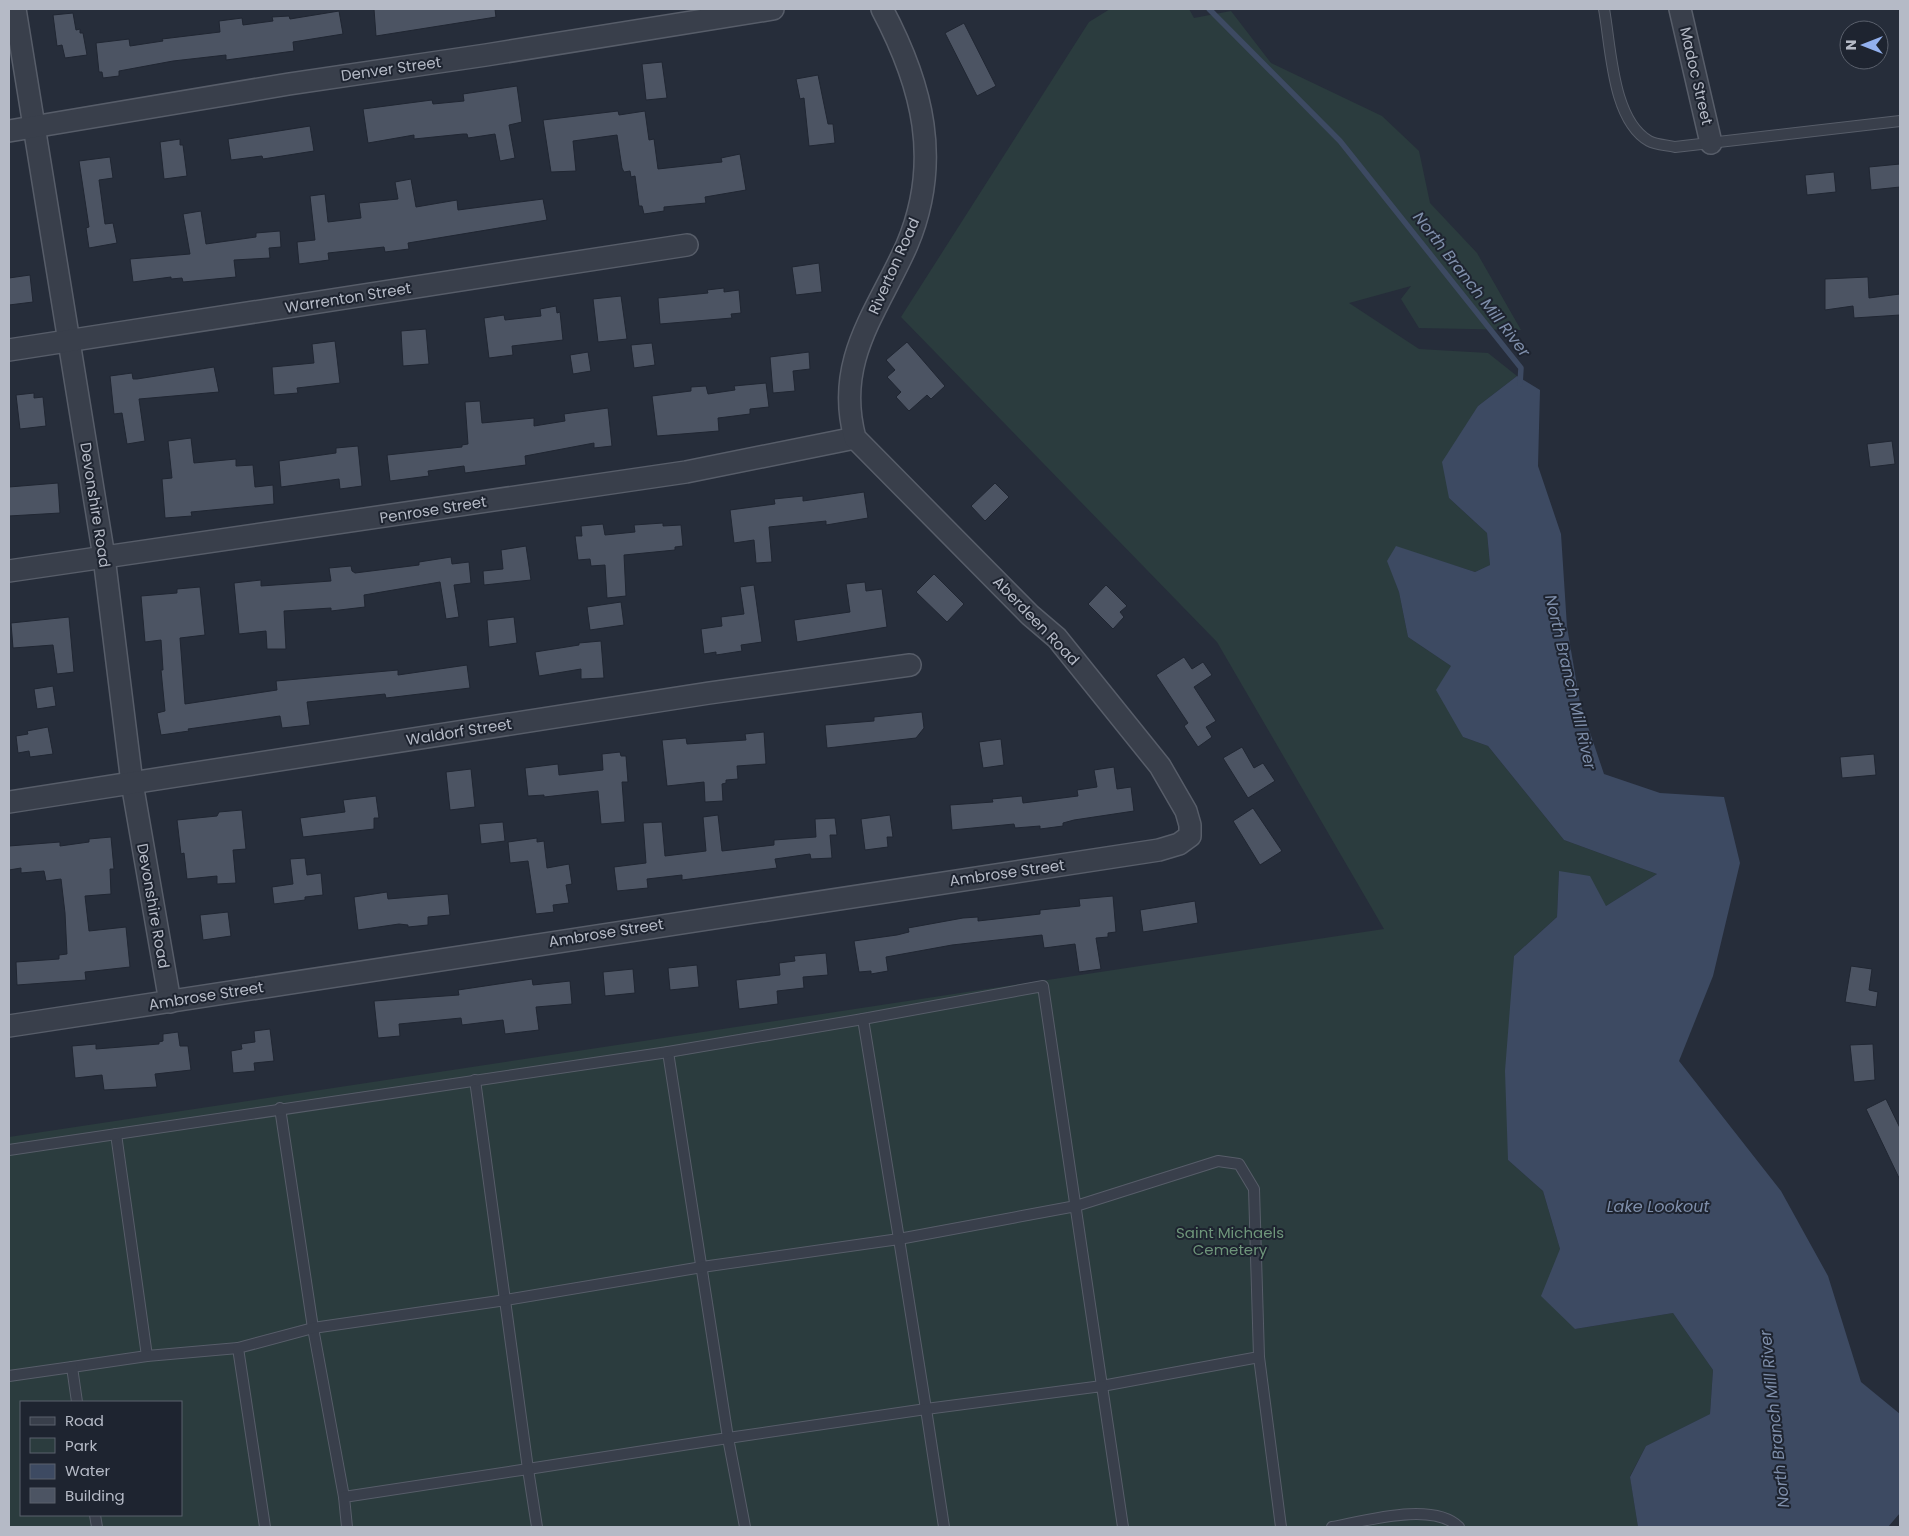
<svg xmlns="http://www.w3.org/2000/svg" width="1909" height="1536" viewBox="0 0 1909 1536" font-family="Poppins,sans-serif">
<rect width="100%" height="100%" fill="#262d3a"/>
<!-- green -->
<path fill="#2b3c3e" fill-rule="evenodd" d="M1110,9h79l5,9 37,-7 40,52 111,53 37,35 11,52 47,50 44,77 -102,-2 -18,-29 10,-13 -62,17 70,46 69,4 29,23 -39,30 -29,92 38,35 3,32 -15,7 -79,-25 -8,14 11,31 9,45 43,29 12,71 25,9 76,94 93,34 -51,32 -47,-35 -2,46 -43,39 -6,204 35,31 17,58 15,80 98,-16 40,57 -3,44 -64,32 -16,30 8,51h-1629v-390l1375,-208 -167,-287 -316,-325 188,-295zM21,1402h160v113h-160z"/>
<!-- water -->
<path fill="#3d4a62" d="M1517,376l23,14 -2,76 23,68 6,93 13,76 24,71 56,19 64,4 16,66 -27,113 -34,85 102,130 47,85 33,106 39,32v99l-12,14h-250l-8,-50 16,-31 64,-32 3,-44 -40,-57 -98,16 -34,-33 19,-47 -17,-58 -35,-31 -3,-89 9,-115 43,-39 2,-46 31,5 16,30 51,-32 -93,-34 -76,-94 -25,-9 -27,-47 15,-24 -43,-29 -9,-45 -12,-31 9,-15 79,26 15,-7 -3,-32 -38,-35 -7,-36 36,-56z"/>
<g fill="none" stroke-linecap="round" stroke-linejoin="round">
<!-- stream -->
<path stroke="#3d4a62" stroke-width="5.5" d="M1209,9l131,132 181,227 -1,16"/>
</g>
<!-- building -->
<g fill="#4c5463" stroke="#202632">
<path d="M374,9h121l1,8 -120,19z"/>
<path d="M339,11l4,23 -50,8 1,9 -68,9v-5l-53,6 -54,10v5l-16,2 -1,-6h-3l-3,-29 33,-4 1,7 33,-5 -1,-2 58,-7 -1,-11 23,-3 1,7 30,-4 -1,-4 17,-1 1,3z"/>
<path d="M73,13l3,17 4,-1v4h3l4,22 -22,3 -3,-13 -5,1 -4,-31z"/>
<path d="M964,23l32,63 -19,10 -32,-63z"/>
<path d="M662,62l5,36 -21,2 -4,-36z"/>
<path d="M818,75l10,49h5l2,19 -26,3 -5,-48 -4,1 -4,-20z"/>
<path d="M517,86l5,36 -13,3 6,33 -15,3 -5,-27 -27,4 -1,-4h-4l-49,5v-4l-46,8 -5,-34 69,-9 1,4 31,-3 -1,-7z"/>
<path d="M618,111l1,4 26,-4 4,29 5,-1 4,30 64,-7 -1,-4 19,-4 6,36 -41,7 1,6 -42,4v4l-20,3 -2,-8h-3l-4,-30 -4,1 -1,-6 -6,1 -2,-4 -5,-33 -44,6 3,30 -25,1 -8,-52z"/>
<path d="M310,126l4,25 -51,8 -1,-3 -31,4 -3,-21z"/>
<path d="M180,139v6h3l4,31 -23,3 -4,-37z"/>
<path d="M110,157l3,21 -14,2 6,44 8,-1 4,20 -28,5 -3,-20 3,-1 -10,-66z"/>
<path d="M1900,164v23l-29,3 -2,-23z"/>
<path d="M1834,172l2,20 -29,3 -2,-20z"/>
<path d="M411,179l5,28 41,-7 1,10 85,-11 4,21 -139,23 1,6 -24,3 -1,-5 -56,6 1,7 -30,4 -2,-22 18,-2 -5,-44 15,-2 3,28 33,-4 -2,-15 39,-4 -3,-17z"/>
<path d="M201,211l5,33 50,-7v-4l24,-2 1,16 -12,1 1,10 -36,2 2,17 -53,5 -1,-4 -11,1v-2l-38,5 -3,-23 60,-5 -7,-40z"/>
<path d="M819,263l3,29 -26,3 -4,-28z"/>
<path d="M30,275l3,27 -24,3v-27z"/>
<path d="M1868,277l1,21 31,-4v21l-46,3 -1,-12 -28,4v-31z"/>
<path d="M724,288v4l15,-2 2,23 -10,1 1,4 -72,6 -2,-26 50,-5 -1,-3z"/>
<path d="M621,296l6,43 -29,3 -5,-43z"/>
<path d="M556,306l1,7 3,-1 3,28 -51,6 1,9 -24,3 -5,-40 20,-3 1,5 36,-4 -1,-7z"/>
<path d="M426,329l3,35 -26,2 -2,-35z"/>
<path d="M335,341l5,42 -43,5 1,5 -24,2 -2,-28 42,-4 -2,-19z"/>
<path d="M907,342l38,44 -14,13 -4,-4 -18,16 -13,-14 5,-5 -14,-15 8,-7 -9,-10z"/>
<path d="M652,343l3,22 -21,3 -3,-23z"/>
<path d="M588,352l3,19 -18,3 -3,-19z"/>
<path d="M809,352l1,17 -17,2 2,20 -22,2 -3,-36z"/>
<path d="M214,367l5,25 -80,7 6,42 -18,3 -5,-31 -8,1 -4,-38 22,-3 1,6h4z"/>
<path d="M766,383l3,24 -19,2v5l-32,4 1,13 -62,5 -5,-40 39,-5v-4l15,-1 2,8 27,-4 -1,-4z"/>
<path d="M34,393v5l9,-1 3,29 -26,3 -4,-34z"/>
<path d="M480,401l2,22 52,-5v8l31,-5 -1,-7 44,-6 4,38 -18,2v-5l-69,13 1,9 -61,8 -1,-7 -36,5 1,5 -39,5 -3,-26 75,-8v-2l6,-1 -3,-42z"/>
<path d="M191,438l3,25 42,-4v7l17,-1 2,22 18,-2 1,19 -83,8 1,4 -27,2 -3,-39 10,-1 -4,-37z"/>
<path d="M1892,441l3,23 -25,3 -3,-23z"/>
<path d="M358,446l4,40 -22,3 -1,-10 -58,8 -2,-26 57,-8v-5z"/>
<path d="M58,483l2,30 -51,3v-29z"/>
<path d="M995,483l14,14 -24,24 -14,-15z"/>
<path d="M864,492l4,26 -42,7v-4l-57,6 3,35 -16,1 -2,-23 -20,3 -4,-33 45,-6 -1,-5 29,-3v5z"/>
<path d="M663,523v3l18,-1 2,21 -8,1v3l-51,5 2,41 -19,2 -2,-33 -14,1 -1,-7 -12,1 -3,-24h7l-1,-10 22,-2 2,11 30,-3 -1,-7z"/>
<path d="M526,546l5,34 -47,5 -1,-14 20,-2 -2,-19z"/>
<path d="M451,557l1,7 17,-2 2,21 -17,2 5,32 -13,2 -6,-37 -76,13 1,12 -34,4v-3l-47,3 2,38h-19l-1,-18 -27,3 -5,-51 27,-3v6l70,-5 -2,-13 22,-2 1,5 3,2 64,-8v-3z"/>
<path d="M934,574l30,30 -17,18 -31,-30z"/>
<path d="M865,582l1,9 16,-2 5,38 -90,15 -3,-22 56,-8 -4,-28z"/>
<path d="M754,585l8,57 -21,3 1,6 -26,4v-3l-12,2 -3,-25 21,-3 -1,-9 23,-3 -4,-27z"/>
<path d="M1106,585l21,21 -7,6 4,5 -11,12 -25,-25z"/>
<path d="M200,587l5,48 -25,3 5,66 92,-14 -1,-9 122,-11v5l69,-10 3,23 -84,10 -1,-4 -78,8 3,23 -28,3 -2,-12 -92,13 1,2 -28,4 -4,-22 8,-2 -4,-41h2l-2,-30 -16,2 -4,-46 36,-3v-4z"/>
<path d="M621,602l3,23 -34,5 -3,-23z"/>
<path d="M69,617l5,55 -17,2 -4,-29 -40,3 -2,-25z"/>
<path d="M514,617l3,26 -28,4 -2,-27z"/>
<path d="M601,641l3,37 -23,1v-10l-42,7 -4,-24 44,-7v-2z"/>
<path d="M1184,657l8,12 11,-7 9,13 -18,12 22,34 -10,6 6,10 -14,10 -14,-21 4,-3 -32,-48z"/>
<path d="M53,686l3,20 -19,3 -3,-20z"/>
<path d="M922,712l2,16 -8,10 -89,10 -2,-23 49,-4v-4z"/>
<path d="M48,727l5,27 -23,3 -1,-6 -11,2 -2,-17 12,-2 -1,-3z"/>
<path d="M764,732l2,32 -29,2 1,13 -12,1v3l-4,1 1,17 -18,1 -1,-20 -37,4 -5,-46 24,-2 1,6 59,-4 -1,-6z"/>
<path d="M1001,739l3,26 -21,3 -4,-26z"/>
<path d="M1242,747l12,21 9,-5 12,18 -27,17 -25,-40z"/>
<path d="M620,752l1,4h5l2,26h-6l3,40 -24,2 -3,-33 -54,6v-2l-16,1 -3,-28 33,-4 1,11 44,-5 -1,-16z"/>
<path d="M1874,754l2,21 -34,3 -2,-21z"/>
<path d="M1114,767l3,22 14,-2 3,24 -60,9 -11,3v3l-23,3v-3l-25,2 -1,-4 -62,6 -2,-25 43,-3 -1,-3 30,-3 1,7 55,-7 -1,-6 20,-3 -3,-17z"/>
<path d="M471,769l4,38 -25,3 -4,-38z"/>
<path d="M376,796l3,22h-5v11l-71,8 -3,-19 45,-6 -2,-12z"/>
<path d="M1253,808l29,43 -22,14 -27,-44z"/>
<path d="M242,810l4,39 -13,1 3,33 -19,1v-8l-30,3 -3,-26 -3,1 -4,-34 40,-4 2,-4z"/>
<path d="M718,815l4,36 52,-6v-5l42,-3 -1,-18 20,-1 2,17h-7l2,23 -21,1 -1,-5 -35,5 2,9 -95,12v-5l-35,4 1,9 -31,3 -3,-24 32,-4 -3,-40 19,-1 3,34 41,-5 -3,-34z"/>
<path d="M890,815l3,22h-6l1,10 -23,3 -4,-31z"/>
<path d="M503,822l2,19 -24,3 -2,-20z"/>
<path d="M111,837l3,32h-4l1,25 -26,2 4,35 37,-4 4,40 -45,5 1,8 -69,5 -1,-23 43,-3v-4l8,-1 -2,-41 -4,-34 -15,2 -2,-10 -23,2v-5l-12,2v-24l51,-4v4l29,-4v-3z"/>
<path d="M537,838v4l7,-1 3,27 22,-4 3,20 -6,1 3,18 -16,2 1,7 -18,2 -8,-53 -18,2 -2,-21z"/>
<path d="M305,858l2,17 14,-2 2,22 -18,2v3l-31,4 -2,-17 21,-3 -3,-25z"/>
<path d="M387,892l1,7 60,-5 2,21 -22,2v8l-20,2v-2l-9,-1 -41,6 -4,-33z"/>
<path d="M1113,896l3,36 -8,1v4l-12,1 5,31 -22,3 -4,-28 -31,4 -2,-13 -90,10 -66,12 2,14 -17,3v-3l-12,1 -5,-31 43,-6 12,-3 -1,-4 55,-10 15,-1v4l62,-7v-4l40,-4 -1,-7z"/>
<path d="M1195,901l3,22 -55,9 -3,-22z"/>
<path d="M228,912l3,24 -28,4 -3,-25z"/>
<path d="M826,953l2,22 -25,2 1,11 -27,3 1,13 -39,5 -3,-29 44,-5 -1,-12 16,-2 -1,-5z"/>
<path d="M697,965l2,22 -29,3 -2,-22z"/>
<path d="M1851,966l21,3 -3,21 9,2 -2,15 -31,-5z"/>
<path d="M633,969l2,24 -30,3 -2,-24z"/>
<path d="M532,979l1,6 37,-4 2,23 -36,3 3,23 -34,4 -2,-14 -41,5 -1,-7 -62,6 1,12 -22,2 -4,-37 85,-6 -1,-5z"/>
<path d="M270,1029l4,32 -20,2 1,8 -22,2 -2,-22 11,-2 -1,-5 14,-2 -1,-11z"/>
<path d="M178,1032l2,14h8l3,24 -36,4 2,13 -53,3 -2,-15 -27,3 -3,-32 24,-2v5l63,-5v-2l4,-1v-7z"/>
<path d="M1873,1044l2,36 -21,2 -4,-37z"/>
<path d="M1886,1099l14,29v52l-34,-71z"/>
</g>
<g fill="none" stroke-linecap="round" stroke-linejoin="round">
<defs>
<g id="service">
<path d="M1604,9c7,38 8,111 45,132 7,4 18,4 26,6l225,-26"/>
<path d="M475,1080l53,389 200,-31 -60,-386"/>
<path d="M280,1108l33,220 31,169"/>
<path d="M116,1134l31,222"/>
<path d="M9,1150l659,-98 195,-33"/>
<path d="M1259,1357l-5,-168 -15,-25 -21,-3 -142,45 -177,33 -36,-220 180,-33 59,400 157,-29 22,170"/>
<path d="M72,1367l75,-11 91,-8"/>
<path d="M9,1376l63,-9 5,35"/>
<path d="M95,1515l2,12"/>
<path d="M265,1527l-27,-179 75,-20 193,-28 196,-33 197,-28 27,170 176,-23 21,141"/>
<path d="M347,1527l-3,-30 184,-28 9,58"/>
<path d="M745,1527l-17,-89 198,-29 18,118"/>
<path d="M1332,1527c33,-6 101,-26 127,0"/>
</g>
<g id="minor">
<path d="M15,9l89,548 28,226 38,219"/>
<path d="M1680,9l31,134"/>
<path d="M9,131l280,-47 197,-29 287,-46"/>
<path d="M9,350l678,-105"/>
<path d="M9,571l677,-99 169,-34"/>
<path d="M9,802l700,-109 201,-28"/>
<path d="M9,1026l1150,-176 20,-6 11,-8v-11l-4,-14 -26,-45 -103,-128 -27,-23 -175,-177c-21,-78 23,-127 52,-193 35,-83 16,-159 -25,-236"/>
</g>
</defs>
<!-- service casing -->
<use href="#service" stroke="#575d69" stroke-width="12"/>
<!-- minor casing -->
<use href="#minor" stroke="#575d69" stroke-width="24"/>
<!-- service -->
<use href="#service" stroke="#393f4b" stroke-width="10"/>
<!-- minor -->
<use href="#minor" stroke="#393f4b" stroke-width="21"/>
</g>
<g text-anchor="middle" stroke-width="4" stroke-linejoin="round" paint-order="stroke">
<!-- street labels -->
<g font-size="15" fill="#b5bac6" stroke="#1e2430">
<text transform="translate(391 69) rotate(-8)" y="5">Denver Street</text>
<text transform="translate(1696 76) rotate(77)" y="5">Madoc Street</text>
<text transform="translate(894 266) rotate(-66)" y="5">Riverton Road</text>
<text transform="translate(348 298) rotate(-9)" y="5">Warrenton Street</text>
<text transform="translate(95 505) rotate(81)" y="5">Devonshire Road</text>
<text transform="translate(433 510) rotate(-9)" y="5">Penrose Street</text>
<text transform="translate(1036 621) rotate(46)" y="5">Aberdeen Road</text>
<text transform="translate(459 732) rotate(-9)" y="5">Waldorf Street</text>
<text transform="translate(1007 873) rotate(-8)" y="5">Ambrose Street</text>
<text transform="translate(153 906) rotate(80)" y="5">Devonshire Road</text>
<text transform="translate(606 933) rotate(-9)" y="5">Ambrose Street</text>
<text transform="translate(206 996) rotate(-9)" y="5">Ambrose Street</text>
</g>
<!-- park labels -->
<g font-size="15" fill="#6e957a" stroke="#1e2430">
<text x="1230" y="1238">Saint Michaels<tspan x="1230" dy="17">Cemetery</tspan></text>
</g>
<!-- water labels -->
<g font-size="16" font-style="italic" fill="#7f8fab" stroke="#1e2430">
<text transform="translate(1472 284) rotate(52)" y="6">North Branch Mill River</text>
<text transform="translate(1571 682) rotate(77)" y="6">North Branch Mill River</text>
<text x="1658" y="1212">Lake Lookout</text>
<text transform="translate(1774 1419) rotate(-96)" y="6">North Branch Mill River</text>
</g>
</g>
<!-- border -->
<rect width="1909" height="1536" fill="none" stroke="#b5bac6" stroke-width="20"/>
<!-- legend -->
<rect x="20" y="1401" width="162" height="115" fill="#1e2430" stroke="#5a606c"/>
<rect x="30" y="1417" width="25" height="8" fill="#393f4b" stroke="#5a606c"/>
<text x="65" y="1426" font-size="15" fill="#b5bac6">Road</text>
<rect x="30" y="1438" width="25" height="15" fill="#2b3c3e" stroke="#5a606c"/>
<text x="65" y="1451" font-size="15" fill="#b5bac6">Park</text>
<rect x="30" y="1464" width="25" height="15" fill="#3d4a62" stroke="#5a606c"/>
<text x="65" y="1476" font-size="15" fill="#b5bac6">Water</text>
<rect x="30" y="1488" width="25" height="15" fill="#4c5463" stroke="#5a606c"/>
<text x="65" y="1501" font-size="15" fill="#b5bac6">Building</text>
<!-- north arrow -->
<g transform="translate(1864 45) rotate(270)"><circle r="24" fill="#1e2430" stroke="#5a606c"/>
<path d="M0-4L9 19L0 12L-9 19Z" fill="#92b0ee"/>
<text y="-8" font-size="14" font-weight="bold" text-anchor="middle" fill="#b5bac6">N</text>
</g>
</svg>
